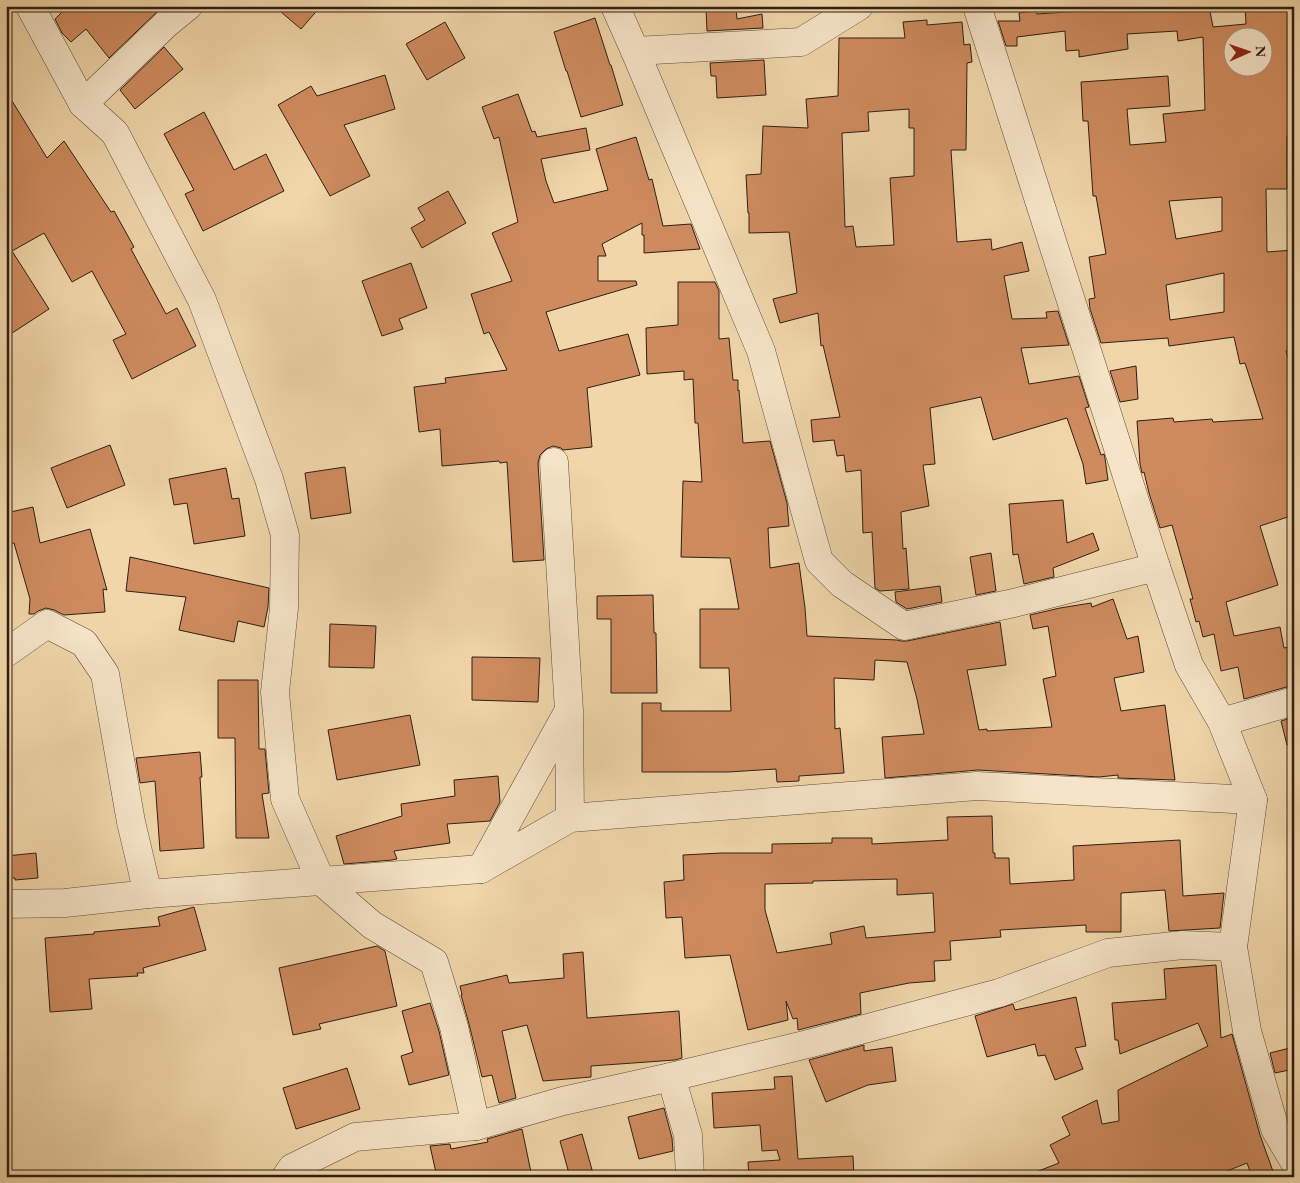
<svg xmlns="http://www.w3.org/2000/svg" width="1300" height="1183" viewBox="0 0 1300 1183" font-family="'EB Garamond',serif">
<rect width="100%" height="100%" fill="#f0d6a9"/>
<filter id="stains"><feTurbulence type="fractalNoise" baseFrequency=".004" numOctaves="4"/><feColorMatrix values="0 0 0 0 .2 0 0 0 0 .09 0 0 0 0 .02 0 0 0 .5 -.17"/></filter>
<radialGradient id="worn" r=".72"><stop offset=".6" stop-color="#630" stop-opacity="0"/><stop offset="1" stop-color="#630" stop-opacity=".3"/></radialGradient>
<!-- building -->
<g fill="#ce8b5e" stroke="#301e14" fill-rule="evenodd">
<path d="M68,6h95l-54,52 -23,-29 -15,13 -9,-9 -7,-14z"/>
<path d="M274,6h47l-20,23z"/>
<path d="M1173,6h36l4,21 33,-3 -1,-18h49v130h-7v53h-21l1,63 27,-2v99l-8,2 8,25v139l-34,11 18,59 -52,17 8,34 46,-9 4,21 10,-2v40h-4l-46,13 -6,-32 -17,4 -7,-37 -11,3 -4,-16 -3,1 -6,-23h3l-21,-74 -12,3 -11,-35 -5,-21 -2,1 -2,-9 -3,-43 36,-3 1,4 38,-3 1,3 50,-3 -18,-56 -5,1 -6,-27 -65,9 -1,-8 -67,5 -11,-34 -1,-10 6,-1 -6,-41 17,-3 -10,-58h-3l-5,-75h-5l-2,-39 87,-6 2,30 -43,3 3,36 36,-3 -3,-28 42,-4 -2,-73 -25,4 -1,-10 -50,3 1,15 -49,8v-7l-13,1 -1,-20 -48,6v9h-11l-8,-25h22l-1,-8 17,-2 1,3 88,-6v3l48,-3zM1232,38h30v30h-30zM1222,197v34l-46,8 -7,-38zM1224,273v39l-54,8 -4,-35z"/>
<path d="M736,8l1,11 25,-5 1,14 -56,3 -1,-21z"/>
<path d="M595,18l15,47h1l12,40 -42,12 -14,-46h-1l-12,-39z"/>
<path d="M927,20v5l35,-3 2,23 6,-1 2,18 -5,1 -1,87h-15l6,92 34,-3 1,11 30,-8 7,29 -25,5 8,43 35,-1 -1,-6 12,-1 11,34 -48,3 8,36 50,-8 10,31 -4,1 16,47 3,-1 1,4 3,22 -22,4 -3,-20 -16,-46 -74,22 -12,-43 -51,11 5,56 -12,1 6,41 -28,6 2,37 3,-1 3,41 -29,2 -5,-3 -3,-56 -9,1 -2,-63 -15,2 -2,-17 -7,1 -3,-16 -21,2 -2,-22 29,-3 -17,-72 -2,1 -3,-33 -38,10 -7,-24 24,-6 -8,-61 -40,1v-20h-1l-2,-38 15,-1 2,-48 45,2 -2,-29 32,-3 1,-58h66l-2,-16zM909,109v19h5v48l-24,2 4,67 -38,2 -3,-21 -8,1 -3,-94 27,-2 -1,-19z"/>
<path d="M445,22l20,36 -38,22 -21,-36z"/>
<path d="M164,47l19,22 -48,40 -15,-19z"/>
<path d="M764,60l2,35 -49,3 -1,-22h-5l-1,-13z"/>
<path d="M385,75l10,34 -51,16 26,51 -40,20 -52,-91 33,-19 6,10z"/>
<path d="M6,91l41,67 17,-17 47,71 3,-1 20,36 -3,2 35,65 11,-6 19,38 -64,33 -19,-39 13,-6 -34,-63 -20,11 -28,-49 -32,18 37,58 -43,28z"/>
<path d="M518,94l14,38 3,-1 2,6 49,-9 4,22 -49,9 5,22 8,22 54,-13 -12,-41 40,-12 13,43 3,-1 11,47 28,-2 9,25 -56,4v-18h-2v-12l-40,21 4,12h-8v25h38l1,4 -91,27 13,39 69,-17 12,41 -53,13 5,59 -29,3 -2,-2 -8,-2 -7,3 -6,6 -2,8 6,97 -31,2 -6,-100 -7,1 -1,-2 -57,5 -2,-37 -21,3 -5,-45 32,-4 -1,-5 62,-8 -18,-38 -5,2 -13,-40 41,-13 -20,-48 26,-11 -19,-85 -5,2 -12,-32z"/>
<path d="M204,112l30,58 32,-16 18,37 -81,40 -18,-37 9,-4 -30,-56z"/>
<path d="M448,191l18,32 -44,25 -11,-20 14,-8 -7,-12z"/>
<path d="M411,263l16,45 -28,11 4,10 -21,7 -20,-55z"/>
<path d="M678,282h37l4,9v48l10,-1 4,42h5v11l1,-1 4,53 27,-2 17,62 2,23 -21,2 2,40 29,-5 6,45 2,28 90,4 4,1h6l93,-19 6,43 -39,5 12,60 8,-1v2l65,-4 -9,-48 13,-3 -8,-50 -15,3 -3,-14 30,-7 31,-5 1,4 21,-8 14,40 11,-3 6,36 -30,6 7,33 44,-6 10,75 -57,-2v-3l-19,2 -121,-7 -93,8 -3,-41 42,-3 -7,-35 -10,-37 -32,-2 -1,20 -40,-2 1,51 5,-1 4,45 -45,3v5l-22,1 -1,-13 -48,3h-86v-69h19v8h70l-2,-43h-29v-59h39l-9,-51 -49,-1 2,-76 19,1 -4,-59h-3l-2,-44 -9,1v-9l-37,3 -1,-46 32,-3z"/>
<path d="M1136,366l2,33 -18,3 -10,-31z"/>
<path d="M110,445l15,40 -58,23 -16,-40z"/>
<path d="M345,467l6,46 -40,6 -6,-46z"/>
<path d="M226,468l6,31 7,-1 6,38 -51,8 -7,-41 -13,2 -5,-26z"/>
<path d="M1063,500l4,43 26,-10 6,17 -46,18 1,9 -30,7 -6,-30 -5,1 -4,-51z"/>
<path d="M33,507l7,36 50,-14 17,61 -4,-1 2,23 -41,3 -10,-5 -8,-2 -8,3 -4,3h-5l1,-15 -16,-56 -8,2v-32z"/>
<path d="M991,553l5,38 -20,4 -6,-38z"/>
<path d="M130,557l139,31 -1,19 -4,20 -26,-6 -4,21 -55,-12 7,-33 -60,-6z"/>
<path d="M940,586l2,16 -35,7 -11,-7 -1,-10z"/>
<path d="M653,595l1,38h2l1,60h-46v-74h-14v-23z"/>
<path d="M330,624l46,2 -2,42 -45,-1z"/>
<path d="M472,657l68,1 -2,44 -66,-2z"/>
<path d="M218,680h40l1,69h6l4,44 -7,1 7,44h-33l-1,-100h-17z"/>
<path d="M410,715l10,50 -83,15 -9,-50z"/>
<path d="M1294,717v27l-7,1 -6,-24z"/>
<path d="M200,752l2,25h-2l4,71 -44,3 -5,-70 -15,2 -4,-25z"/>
<path d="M498,776l2,26 -10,19 -43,3 3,19 -56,8 3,8 -5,1 -48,4 -8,-28 66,-20 -1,-12 54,-8 -1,-16z"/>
<path d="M992,816l1,37h2v5h14l1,26 64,-4 -1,-34 107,-6 3,56 41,-3 -4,35 -51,3 -4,-41 -44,3v39h-35v-7l-86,5 1,7 -51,4 1,19 -17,1 1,20 -26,2 -49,10 1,21 -63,16 -1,-12 -4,1 -7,-18 2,19 -40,10 -18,-75 -45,3 -3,-41 -16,1 -2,-36 20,-2 -1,-25 38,-2h51v-9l60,-1v-5h40v6l76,-4 -1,-23zM897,879v16l36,-2 2,39 -69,6 -2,-12 -34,7 2,11 -55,9 -12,-43v-26l48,-1v-2z"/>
<path d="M36,853l2,25 -23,2v-2h-9v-22z"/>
<path d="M194,907l12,43 -63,18 1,5h-7l1,3 -49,3 3,30 -42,3 -5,-74 49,-4v-2l66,-6 -2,-9z"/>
<path d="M377,946l8,5 12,55 -78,18 2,5 -28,6 -14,-67z"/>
<path d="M583,952l4,66 92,-7 3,47 -7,2 -84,6v11l-48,4 -16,-56 -25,6 14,67 -17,5 -7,-28 -10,2 -13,-53 -8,-29h1l-2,-9 47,-11 2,8 55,-5 -1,-24z"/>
<path d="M1216,965l5,73 11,-4 28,101 15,42h-23l-5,-14 -35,14h-184v-2l31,-12 -9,-18 20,-10 -8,-18 35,-17 5,24 17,-3 -1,-31 90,-44 -10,-23 -78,31 -2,-14h-3l-3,-37 54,-4 -2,-30z"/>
<path d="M1076,997l10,49 -11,2 8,21 -28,11 -10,-25 -7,1 -3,-12 -48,13 -12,-41 38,-12 2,6z"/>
<path d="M430,1003l9,28 10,44 -40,10 -8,-29 12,-4 -11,-41z"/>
<path d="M864,1045v6l28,-4 4,34 -28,4 -42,17 -17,-42z"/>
<path d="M1294,1047v22l-19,4 -5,-20z"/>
<path d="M347,1068l13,41 -64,20 -13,-41z"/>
<path d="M792,1076l6,83 55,-3 1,21h-105l-1,-15 32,-2 -3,-10 -15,1 -2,-26 -46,3 -2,-35 63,-4 -1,-12z"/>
<path d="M664,1108l8,30 1,13 -34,8 -11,-42z"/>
<path d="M522,1129l10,48h-95l-7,-31 20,-2 1,5 37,-7 -1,-3z"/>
<path d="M582,1134l12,43h-24l-10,-36z"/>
</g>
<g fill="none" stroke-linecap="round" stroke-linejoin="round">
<defs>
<g id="minor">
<path d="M30,6l53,98 32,29 87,167 67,179 16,56 -1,73 -9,84 10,107 36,82 51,44 62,37 20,65 22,99"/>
<path d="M615,6l20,45 126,300 58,210 23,23 62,42 110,-23 142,-36"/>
<path d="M977,6l179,561 33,98 33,57 31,78 -20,147 14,84 28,98 19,32"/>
<path d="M635,51l166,-9 58,-36"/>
<path d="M83,104l83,-80 22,-18"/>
<path d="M554,462l15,249 1,107"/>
<path d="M6,653l41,-29 37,19 21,31 26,148 17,72"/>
<path d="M1222,722l72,-21"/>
<path d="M481,869l87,-157"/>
<path d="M6,904l59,-1 83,-9 333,-25 89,-51 407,-32 276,14"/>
<path d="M671,1077l17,58 2,42"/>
<path d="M286,1177l6,-9 63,-31 121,-11 87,-25 108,-24 137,-33 191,-51 109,-40 75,-8 50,2"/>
</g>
</defs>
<!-- minor casing -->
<use href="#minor" stroke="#604c39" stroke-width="29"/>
<!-- minor -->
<use href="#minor" stroke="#f5e4c7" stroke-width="28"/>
</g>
<!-- margin -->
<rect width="1300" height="1183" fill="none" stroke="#f0d6a9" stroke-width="25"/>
<rect x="8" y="8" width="1285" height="1168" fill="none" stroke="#301e14" stroke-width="2.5"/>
<rect x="12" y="12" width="1275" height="1158" fill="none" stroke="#301e14"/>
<!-- north arrow -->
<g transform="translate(1248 52) rotate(88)"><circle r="24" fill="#f5e4c7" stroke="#a6957f"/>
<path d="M0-4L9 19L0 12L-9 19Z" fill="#8f2418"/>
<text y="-8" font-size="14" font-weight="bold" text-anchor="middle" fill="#301e14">N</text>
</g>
<rect width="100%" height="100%" filter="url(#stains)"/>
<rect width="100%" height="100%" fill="url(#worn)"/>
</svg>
